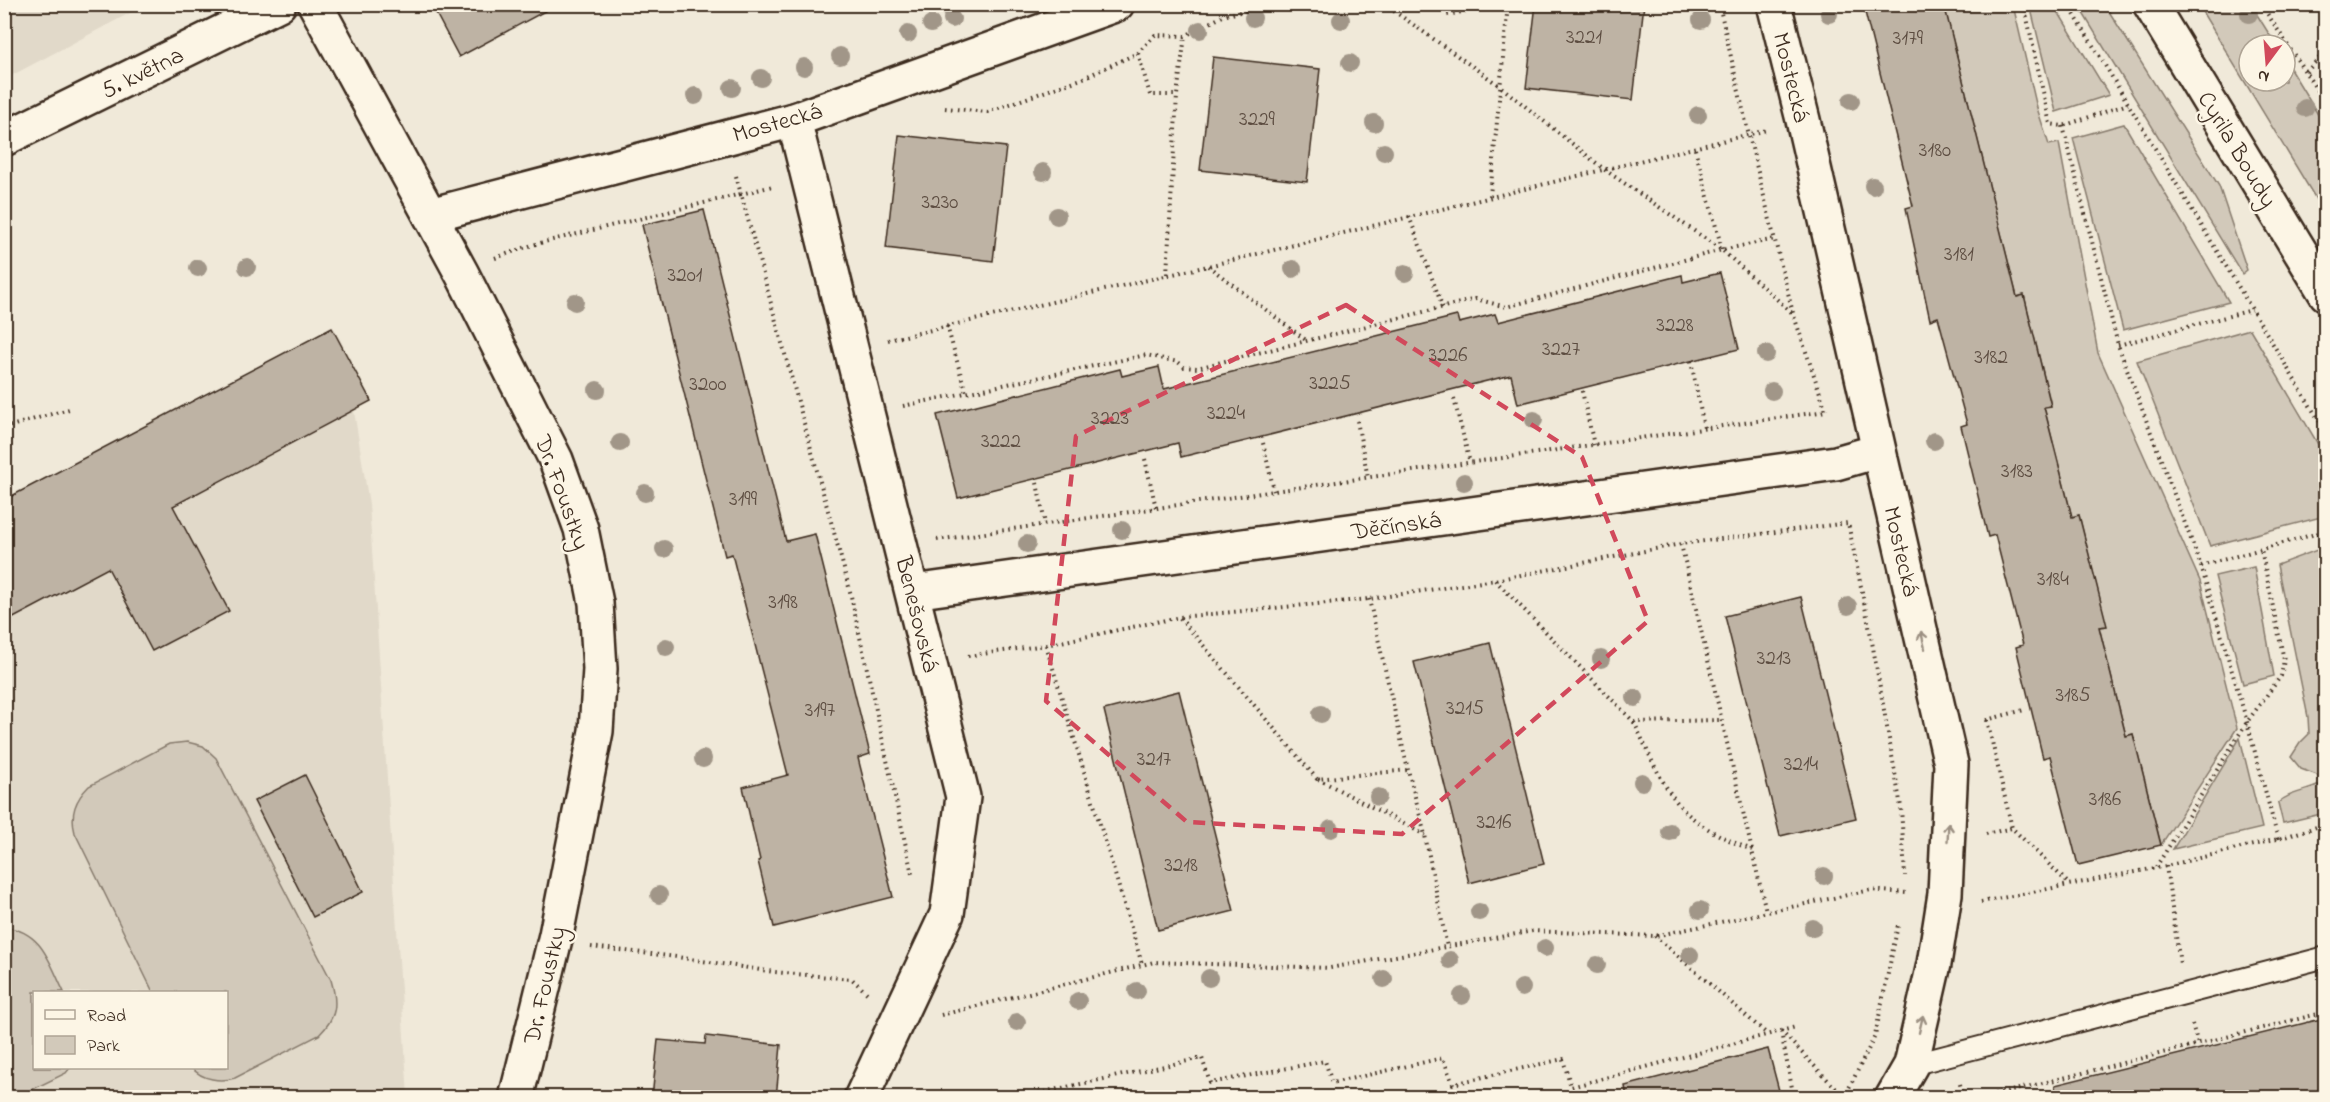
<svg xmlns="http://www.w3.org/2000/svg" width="2330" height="1102" viewBox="0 0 2330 1102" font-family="'Indie Flower',sans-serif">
<rect width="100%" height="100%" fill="#f0e9d9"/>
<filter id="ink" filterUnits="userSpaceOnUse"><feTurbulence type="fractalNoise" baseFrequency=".0167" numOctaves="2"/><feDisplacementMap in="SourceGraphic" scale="12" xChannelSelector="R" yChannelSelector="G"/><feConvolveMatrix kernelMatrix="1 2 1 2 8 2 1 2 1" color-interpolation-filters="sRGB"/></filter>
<g filter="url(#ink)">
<!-- built -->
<g fill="#e1d9c9" fill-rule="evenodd">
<path d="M5,4h140v1l-140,74z"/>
<path d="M334,328l38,73 -18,10 15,93 39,593 -403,1v-597zM34,992h192v76h-192z"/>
</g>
<!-- green -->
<g fill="#d2c9ba" stroke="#867a6c" stroke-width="1.5">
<path d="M1944,5h69l24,103 12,37 10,-2 39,210 102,228 37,147 -76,117 -28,-111 -7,2 -27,-109 7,-2 -27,-110 -7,2 -28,-110 7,-2 -27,-110 -7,2z"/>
<path d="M2030,5h24l55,90 -53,17z"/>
<path d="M2078,5h27l114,181 28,84 -5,4z"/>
<path d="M2198,5h53l25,40h-27v36h36v-21l40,66v88z"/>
<path d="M2124,124l105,178 -106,28 -50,-192z"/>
<path d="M2250,329l75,127v60l-115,30 -73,-185z"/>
<path d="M2325,547v266l-42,10 -5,-20c11,-11 29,-11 43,-19l-4,-9 -16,-6 -10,-12 9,-14 9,-9 -1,-17 -31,-152z"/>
<path d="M2254,567l20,109 -31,8 -28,-108z"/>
<path d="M2240,738l22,90 -89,21z"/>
<path d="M187,742l16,4 13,12 115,222c7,24 6,37 -12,55l-84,43c-14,4 -33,2 -43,-10h34v-76h-73l-78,-159c-5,-19 0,-33 14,-47l80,-42z"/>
<path d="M5,927c38,5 44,35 59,65h-30v76h36l-4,5 -49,24h-12z"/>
</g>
<!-- building -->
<g fill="#beb3a4" stroke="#3b2a1e" stroke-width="1.5">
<path d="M431,4h127l-99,53z"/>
<path d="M1536,4h108l-11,96 -107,-12z"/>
<path d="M1863,4h81l73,293 7,-2 27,111 -7,1 28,110 7,-2 28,111 -8,1 27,109 7,-2 28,111 -83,20 -28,-109 -7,2 -27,-111 7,-2 -28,-110 -7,2 -27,-111 6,-2 -29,-107 -8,3 -24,-112 7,-2z"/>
<path d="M1213,57l107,12 -13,113 -107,-12z"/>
<path d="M899,135l107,12 -13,114 -107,-13z"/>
<path d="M704,210l82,331 29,-7 55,220 -12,4 35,139 -119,30 -16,-66 2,-1 -17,-73 45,-12 -56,-221 -7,2 -83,-331z"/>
<path d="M1720,273l19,76 -221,55 -7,-29 -330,82 -3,-14 -220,55 -21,-83 183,-46 2,7 37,-9 5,22 293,-73 2,7 36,-9 3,8 184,-47 1,7z"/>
<path d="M332,328l39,73 -198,105 56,105 -77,40 -44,-83 -104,55v-123z"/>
<path d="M1801,597l55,221 -76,18 -55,-220z"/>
<path d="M1490,643l54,221 -75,19 -55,-221z"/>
<path d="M1179,691l55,220 -76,19 -54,-220z"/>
<path d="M305,775l58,117 -50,25 -59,-116z"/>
<path d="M2325,1018v80h-269l-1,-13z"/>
<path d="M706,1036l75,9 -5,53h-124l6,-58 47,4z"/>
<path d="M1768,1049l13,49h-154l-2,-12z"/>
</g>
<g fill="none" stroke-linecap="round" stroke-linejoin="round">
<defs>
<path id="lane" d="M1911,1065l415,-108"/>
<g id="street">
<path d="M315,4l147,270 94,186 25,69 15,74 4,66 -4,62 -40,204 -40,163"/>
<path d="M1774,4l29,116 148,644 -6,130 -11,70 -23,101 -19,33"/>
<path d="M794,120l169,677 -16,117 -86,184"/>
<path d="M4,139l275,-135"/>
<path d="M430,215l364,-95 323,-116"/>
<path d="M913,592l923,-129 42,-12"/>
</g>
<path id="secondary" d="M2150,4l176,290"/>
</defs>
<!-- lane casing -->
<use href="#lane" stroke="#3b2a1e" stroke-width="24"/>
<!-- street casing -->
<use href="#street" stroke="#3b2a1e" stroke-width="38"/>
<!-- secondary casing -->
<use href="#secondary" stroke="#3b2a1e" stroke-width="38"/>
<!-- path -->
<g stroke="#3b2a1e" stroke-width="4" stroke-dasharray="1.5 4.5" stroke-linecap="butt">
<path d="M1384,4l116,82 105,84 117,80 70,63"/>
<path d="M1443,4l4,11 54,-11"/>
<path d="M2024,4l26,120 13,2 65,-22"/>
<path d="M2068,4l258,428"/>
<path d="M2261,4l65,100"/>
<path d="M1138,53l12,42h27"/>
<path d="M2306,72l20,-21"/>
<path d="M945,108l42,4 94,-33 57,-26 17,-18 30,1 38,-20 51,-12"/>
<path d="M2063,126l55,219 83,221 46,156 31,117"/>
<path d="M1695,149l27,100"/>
<path d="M736,176l5,18 32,-8"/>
<path d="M1490,196l18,-192"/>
<path d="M1409,216l34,92"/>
<path d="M495,258l37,-13 209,-51 108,393 63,287"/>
<path d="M1208,266l99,75"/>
<path d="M1167,274l10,-179 8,-59"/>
<path d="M947,326l19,67"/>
<path d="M888,340l320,-74 559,-136"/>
<path d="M2118,345l134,-35"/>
<path d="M1691,361l13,67"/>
<path d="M1582,391l12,54"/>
<path d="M1454,399l16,64"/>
<path d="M903,406l243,-51 32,7 6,5 13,1 279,-69 30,8 216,-57 53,-11"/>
<path d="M1357,421l11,57"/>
<path d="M4,428l65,-19"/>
<path d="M1263,443l11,48"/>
<path d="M1145,459l11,49"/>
<path d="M1037,483l8,41"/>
<path d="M937,540l889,-129 -33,-98 -44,-177 -30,-132"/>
<path d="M1681,544l85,367"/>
<path d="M2201,566l125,-35"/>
<path d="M1495,580l139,142 87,-2"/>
<path d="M1369,599l39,171"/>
<path d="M1180,618l137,161 91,-9 17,65 22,112"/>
<path d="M1046,645l96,319"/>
<path d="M968,656l78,-11 134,-28 189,-18 126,-19 186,-36 167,-21 23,113 30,171 4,69"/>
<path d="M1986,720l38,-10"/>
<path d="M1987,720l25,108 57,56"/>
<path d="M1634,722c14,29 26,61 47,85 18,20 46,33 71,43"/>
<path d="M1318,779l107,56"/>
<path d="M1986,834l26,-6"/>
<path d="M2166,866l14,98"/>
<path d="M2156,867l91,-145 34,-46 3,-16 -23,-111"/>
<path d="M1981,902l185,-36 112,-27 48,-15"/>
<path d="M1655,936l112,98"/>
<path d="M591,947l86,10 97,15 78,7 17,16"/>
<path d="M941,1015l213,-53 176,6 203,-37 122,5 216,-46 35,3"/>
<path d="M2192,1024l6,20"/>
<path d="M1781,1031l63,66"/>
<path d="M1781,1032l13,66"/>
<path d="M1960,1084l3,14"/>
<path d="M1015,1098l187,-40 8,25 115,-22 7,22 111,-25 10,26 110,-25 8,28 225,-60"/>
<path d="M1844,1098l31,-62 23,-111"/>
<path d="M1983,1098l343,-86"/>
</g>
<!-- lane -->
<use href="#lane" stroke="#fcf5e5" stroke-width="20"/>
<!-- street -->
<use href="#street" stroke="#fcf5e5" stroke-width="33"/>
<!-- secondary -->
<use href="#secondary" stroke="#fcf5e5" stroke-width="33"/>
</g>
<!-- trees -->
<g fill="#a19688">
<circle cx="1829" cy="14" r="9"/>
<circle cx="2249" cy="14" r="9"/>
<circle cx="1253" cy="18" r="9"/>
<circle cx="952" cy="19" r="9"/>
<circle cx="1341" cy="20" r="9"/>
<circle cx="1701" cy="20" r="9"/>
<circle cx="931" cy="24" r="9"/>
<circle cx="1200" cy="30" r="9"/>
<circle cx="908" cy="34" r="9"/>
<circle cx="840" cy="56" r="9"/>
<circle cx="1350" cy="63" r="9"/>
<circle cx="804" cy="67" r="9"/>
<circle cx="761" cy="78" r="9"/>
<circle cx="732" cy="88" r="9"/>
<circle cx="695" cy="96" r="9"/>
<circle cx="1851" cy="101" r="9"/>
<circle cx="2305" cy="108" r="9"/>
<circle cx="1698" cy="115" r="9"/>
<circle cx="1374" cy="123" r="9"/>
<circle cx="1384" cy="152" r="9"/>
<circle cx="1043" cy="172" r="9"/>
<circle cx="1873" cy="186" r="9"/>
<circle cx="1057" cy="216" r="9"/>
<circle cx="247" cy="267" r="9"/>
<circle cx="198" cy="268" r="9"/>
<circle cx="1293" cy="269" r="9"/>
<circle cx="1405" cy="273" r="9"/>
<circle cx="575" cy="302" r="9"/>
<circle cx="1766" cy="354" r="9"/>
<circle cx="597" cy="390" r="9"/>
<circle cx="1772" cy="391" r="9"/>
<circle cx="1534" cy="420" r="9"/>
<circle cx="1934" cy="441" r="9"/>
<circle cx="620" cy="443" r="9"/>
<circle cx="1464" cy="482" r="9"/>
<circle cx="645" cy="493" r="9"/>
<circle cx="1122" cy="530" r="9"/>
<circle cx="1027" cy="544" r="9"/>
<circle cx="664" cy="549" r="9"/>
<circle cx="1848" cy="606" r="9"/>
<circle cx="666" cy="647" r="9"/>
<circle cx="1601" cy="659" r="9"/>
<circle cx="1635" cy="698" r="9"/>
<circle cx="1321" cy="714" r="9"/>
<circle cx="703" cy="759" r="9"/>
<circle cx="1642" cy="782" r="9"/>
<circle cx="1378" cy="797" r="9"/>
<circle cx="1331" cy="829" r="9"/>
<circle cx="1670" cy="832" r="9"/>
<circle cx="1824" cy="876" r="9"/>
<circle cx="659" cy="895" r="9"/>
<circle cx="1700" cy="910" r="9"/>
<circle cx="1479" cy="912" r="9"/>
<circle cx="1813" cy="928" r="9"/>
<circle cx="1545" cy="948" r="9"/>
<circle cx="1690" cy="955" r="9"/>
<circle cx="1450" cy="960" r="9"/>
<circle cx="1597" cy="965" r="9"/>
<circle cx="1209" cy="978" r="9"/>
<circle cx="1384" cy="979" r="9"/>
<circle cx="1522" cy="988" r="9"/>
<circle cx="1137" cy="991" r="9"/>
<circle cx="1462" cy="996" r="9"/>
<circle cx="1078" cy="1001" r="9"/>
<circle cx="1017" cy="1022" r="9"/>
</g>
<!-- one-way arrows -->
<defs><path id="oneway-shaft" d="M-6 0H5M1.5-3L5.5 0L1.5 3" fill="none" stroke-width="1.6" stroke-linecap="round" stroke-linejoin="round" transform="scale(1.5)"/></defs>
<g stroke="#9c9082">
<use href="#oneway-shaft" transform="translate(1923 640) rotate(-103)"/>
<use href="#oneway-shaft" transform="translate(1948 832) rotate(-87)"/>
<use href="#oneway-shaft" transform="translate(1921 1024) rotate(-77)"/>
</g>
</g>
<!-- marked area -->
<path fill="none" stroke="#d1495b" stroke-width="4.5" stroke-dasharray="12 8" stroke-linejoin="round" d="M1346,305l236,152 66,164 -246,213 -215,-12 -141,-121 30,-265z"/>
<g text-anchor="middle" stroke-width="5" stroke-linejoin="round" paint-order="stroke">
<!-- number labels -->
<g font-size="21" fill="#5c4c40">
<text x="1584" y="43">3221</text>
<text x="1908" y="44">3179</text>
<text x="1257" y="125">3229</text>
<text x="1935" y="156">3180</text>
<text x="940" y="208">3230</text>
<text x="1959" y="260">3181</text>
<text x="685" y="281">3201</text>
<text x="1675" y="331">3228</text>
<text x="1561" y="355">3227</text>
<text x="1448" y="361">3226</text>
<text x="1991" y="363">3182</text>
<text x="1330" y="389">3225</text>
<text x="708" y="390">3200</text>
<text x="1226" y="419">3224</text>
<text x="1110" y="424">3223</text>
<text x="1001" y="447">3222</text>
<text x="2017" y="477">3183</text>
<text x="743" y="505">3199</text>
<text x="2053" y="585">3184</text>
<text x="783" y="608">3198</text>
<text x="1774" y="664">3213</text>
<text x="2073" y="701">3185</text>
<text x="1465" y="714">3215</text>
<text x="820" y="716">3197</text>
<text x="1154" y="765">3217</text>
<text x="1801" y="770">3214</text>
<text x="2105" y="805">3186</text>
<text x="1494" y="828">3216</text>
<text x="1181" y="871">3218</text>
</g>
<!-- street labels -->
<g font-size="24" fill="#3b2a1e" stroke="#fcf5e5">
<text transform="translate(142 72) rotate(-26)" y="8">5. května</text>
<text transform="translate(1792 77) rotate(76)" y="8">Mostecká</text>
<text transform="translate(777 122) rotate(-16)" y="8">Mostecká</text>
<text transform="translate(2238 149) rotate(59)" y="8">Cyrila Boudy</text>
<text transform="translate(563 492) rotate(70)" y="8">Dr. Foustky</text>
<text transform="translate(1396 525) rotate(-8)" y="8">Děčínská</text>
<text transform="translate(1902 551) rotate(77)" y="8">Mostecká</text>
<text transform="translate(918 614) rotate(76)" y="8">Benešovská</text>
<text transform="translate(544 985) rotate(-77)" y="8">Dr. Foustky</text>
</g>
</g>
<!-- margin -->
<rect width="2330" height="1102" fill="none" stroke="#fcf5e5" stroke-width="24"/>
<rect x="12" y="12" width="2306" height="1078" fill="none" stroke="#3b2a1e" stroke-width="2" filter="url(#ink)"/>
<!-- legend -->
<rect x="33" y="991" width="195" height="78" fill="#fcf5e5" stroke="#afa495" stroke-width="1.5"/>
<rect x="45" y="1010" width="30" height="9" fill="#fcf5e5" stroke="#afa495" stroke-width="1.5"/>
<text x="87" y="1021" font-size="18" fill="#3b2a1e">Road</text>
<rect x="45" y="1036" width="30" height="18" fill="#d2c9ba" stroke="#afa495" stroke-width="1.5"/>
<text x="87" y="1051" font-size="18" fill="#3b2a1e">Park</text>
<!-- north arrow -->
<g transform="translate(2267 63) rotate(196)"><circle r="28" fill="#fcf5e5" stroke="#afa495" stroke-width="1.5"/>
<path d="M0-4.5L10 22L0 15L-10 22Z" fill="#d1495b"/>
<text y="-9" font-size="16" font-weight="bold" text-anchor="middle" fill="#3b2a1e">N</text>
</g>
</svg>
